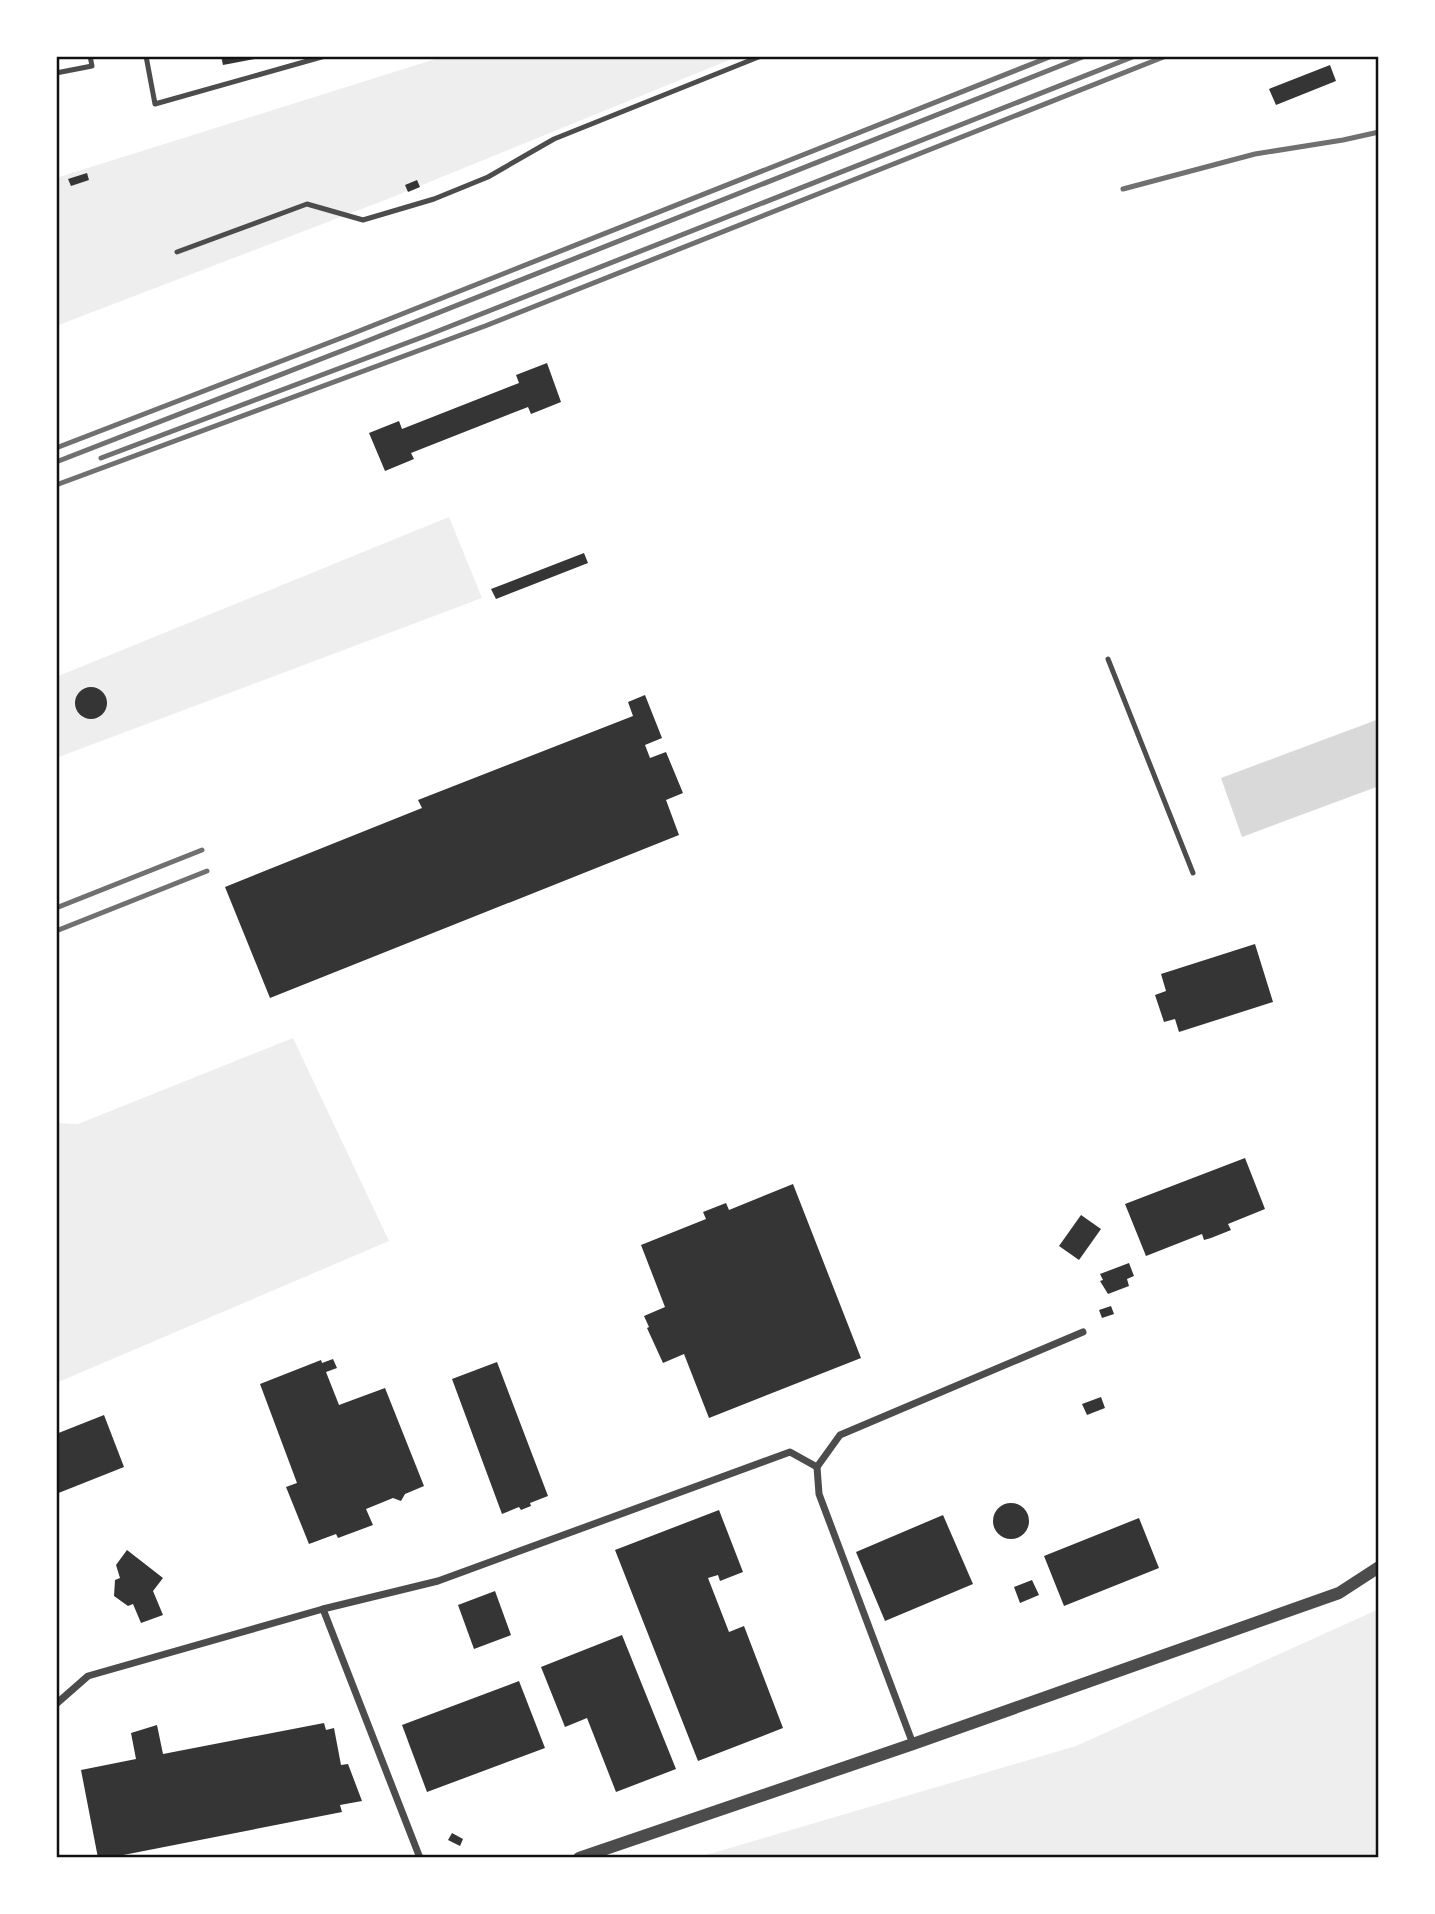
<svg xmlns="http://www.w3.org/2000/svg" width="1435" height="1914" viewBox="0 0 1435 1914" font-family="'Varela Round',sans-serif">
<rect width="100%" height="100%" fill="#fff"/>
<!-- green -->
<g fill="#eee">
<path d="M445,56h294l-354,144 -329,126v-148z"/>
<path d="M449,517l33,81 -426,160v-81z"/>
<path d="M293,1038l96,203 -333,142v-260l22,1z"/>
<path d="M1379,1609v249h-683l380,-112z"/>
</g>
<!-- water -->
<path fill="#d9d9d9" d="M1379,719v67l-137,51 -21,-59z"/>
<!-- building -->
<g fill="#353535">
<path d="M221,56h45v1l-43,8z"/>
<path d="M1330,65l6,16 -60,24 -7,-16z"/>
<path d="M87,173l2,7 -18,6 -3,-7z"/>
<path d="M417,180l3,7 -12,5 -3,-7z"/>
<path d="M547,363l14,39 -30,12 -3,-7 -117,46 3,6 -29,12 -16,-38 30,-12 3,8 117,-46 -3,-8z"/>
<path d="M584,553l4,10 -92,36 -5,-10z"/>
<circle cx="91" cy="703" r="16"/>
<path d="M645,695l17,43 -17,7 5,13 16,-6 17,41 -17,7 13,35 -409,163 -45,-111 197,-79 -4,-8 215,-84 -5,-14z"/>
<path d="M1255,944l18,58 -94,30 -4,-13 -11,3 -9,-27 11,-4 -5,-17z"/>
<path d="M1245,1158l20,51 -37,15 3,6 -20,8 -7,2 -2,-6 -56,22 -21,-52z"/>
<path d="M793,1184l68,174 -152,60 -25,-64 -21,9 -16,-35 2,-1 -5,-11 21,-9 -24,-62 65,-26 -3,-7 23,-9 3,7z"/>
<path d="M1081,1215l20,14 -22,31 -20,-14z"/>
<path d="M1129,1263l5,13 -7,3 2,7 -21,8 -8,-13 3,-1 -3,-6z"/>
<path d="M1111,1306l3,8 -12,4 -3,-8z"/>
<path d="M333,1359l4,9 -11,4 13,33 46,-17 39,98 -19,8 -4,7 -8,-3 -27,11 7,16 -35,13 -2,-4 -27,10 -23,-57 11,-4 -37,-99 61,-24 1,3z"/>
<path d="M497,1362l51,134 -18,7 1,3 -10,4 -2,-3 -17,7 -50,-135z"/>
<path d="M1101,1397l4,11 -18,7 -5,-11z"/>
<path d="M104,1415l20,52 -68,27v-60z"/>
<circle cx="1011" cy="1521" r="18"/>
<path d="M719,1510l24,62 -23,9 -2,-6 -10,3 21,54 15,-6 39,102 -85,33 -83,-211z"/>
<path d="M943,1515l30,69 -88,37 -29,-69z"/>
<path d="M1139,1518l20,50 -95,38 -20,-50z"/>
<path d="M127,1550l36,28 -10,13 10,24 -22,8 -8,-19 -5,2 -14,-10 1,-16 5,-2 -4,-13z"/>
<path d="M1032,1580l7,15 -19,8 -6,-16z"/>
<path d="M495,1591l16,44 -37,14 -16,-44z"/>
<path d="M622,1635l54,134 -60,23 -29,-74 -22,9 -24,-60z"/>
<path d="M519,1681l26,67 -118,44 -25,-67z"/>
<path d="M324,1723l2,7 8,-2 7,37 7,-1 14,37 -22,4 2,7 -234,46h-10l-17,-88 55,-11 -5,-26 26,-8 6,29z"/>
<path d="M452,1833l11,6 -3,7 -12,-6z"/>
</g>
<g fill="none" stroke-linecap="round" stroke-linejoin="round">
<!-- service -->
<g stroke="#4c4c4c" stroke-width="5">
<path d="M146,56l9,48 170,-48"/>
<path d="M56,73l36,-7 -2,-10"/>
<path d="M177,252l130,-48 56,16 71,-21 54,-22 66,-38 207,-83"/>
<path d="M1108,659l85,214"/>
</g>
<!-- minor -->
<g stroke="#4c4c4c" stroke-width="7">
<path d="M323,1609l97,249"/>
<path d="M56,1704l32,-28 235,-67 115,-28 352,-129 27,15"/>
<path d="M913,1744l-94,-250 -2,-27 23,-32 243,-103"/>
</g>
<!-- tertiary -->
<path stroke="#4c4c4c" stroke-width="12" d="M579,1858l334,-114 426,-151 40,-26"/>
<!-- rail -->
<g stroke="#707070" stroke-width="5">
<path d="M1123,189l132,-35 88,-14 36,-8"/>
<path d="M56,448l293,-113 703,-279"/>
<path d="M101,458l327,-123 707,-279"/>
<path d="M56,462l306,-119 723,-287"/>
<path d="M56,485l429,-159 681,-270"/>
<path d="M56,908l146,-58"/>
<path d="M56,931l151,-60"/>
</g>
</g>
<!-- border -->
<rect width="1435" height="1914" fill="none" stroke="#ffffff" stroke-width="116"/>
<rect x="58" y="58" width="1319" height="1798" fill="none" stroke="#111" stroke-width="2.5"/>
</svg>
